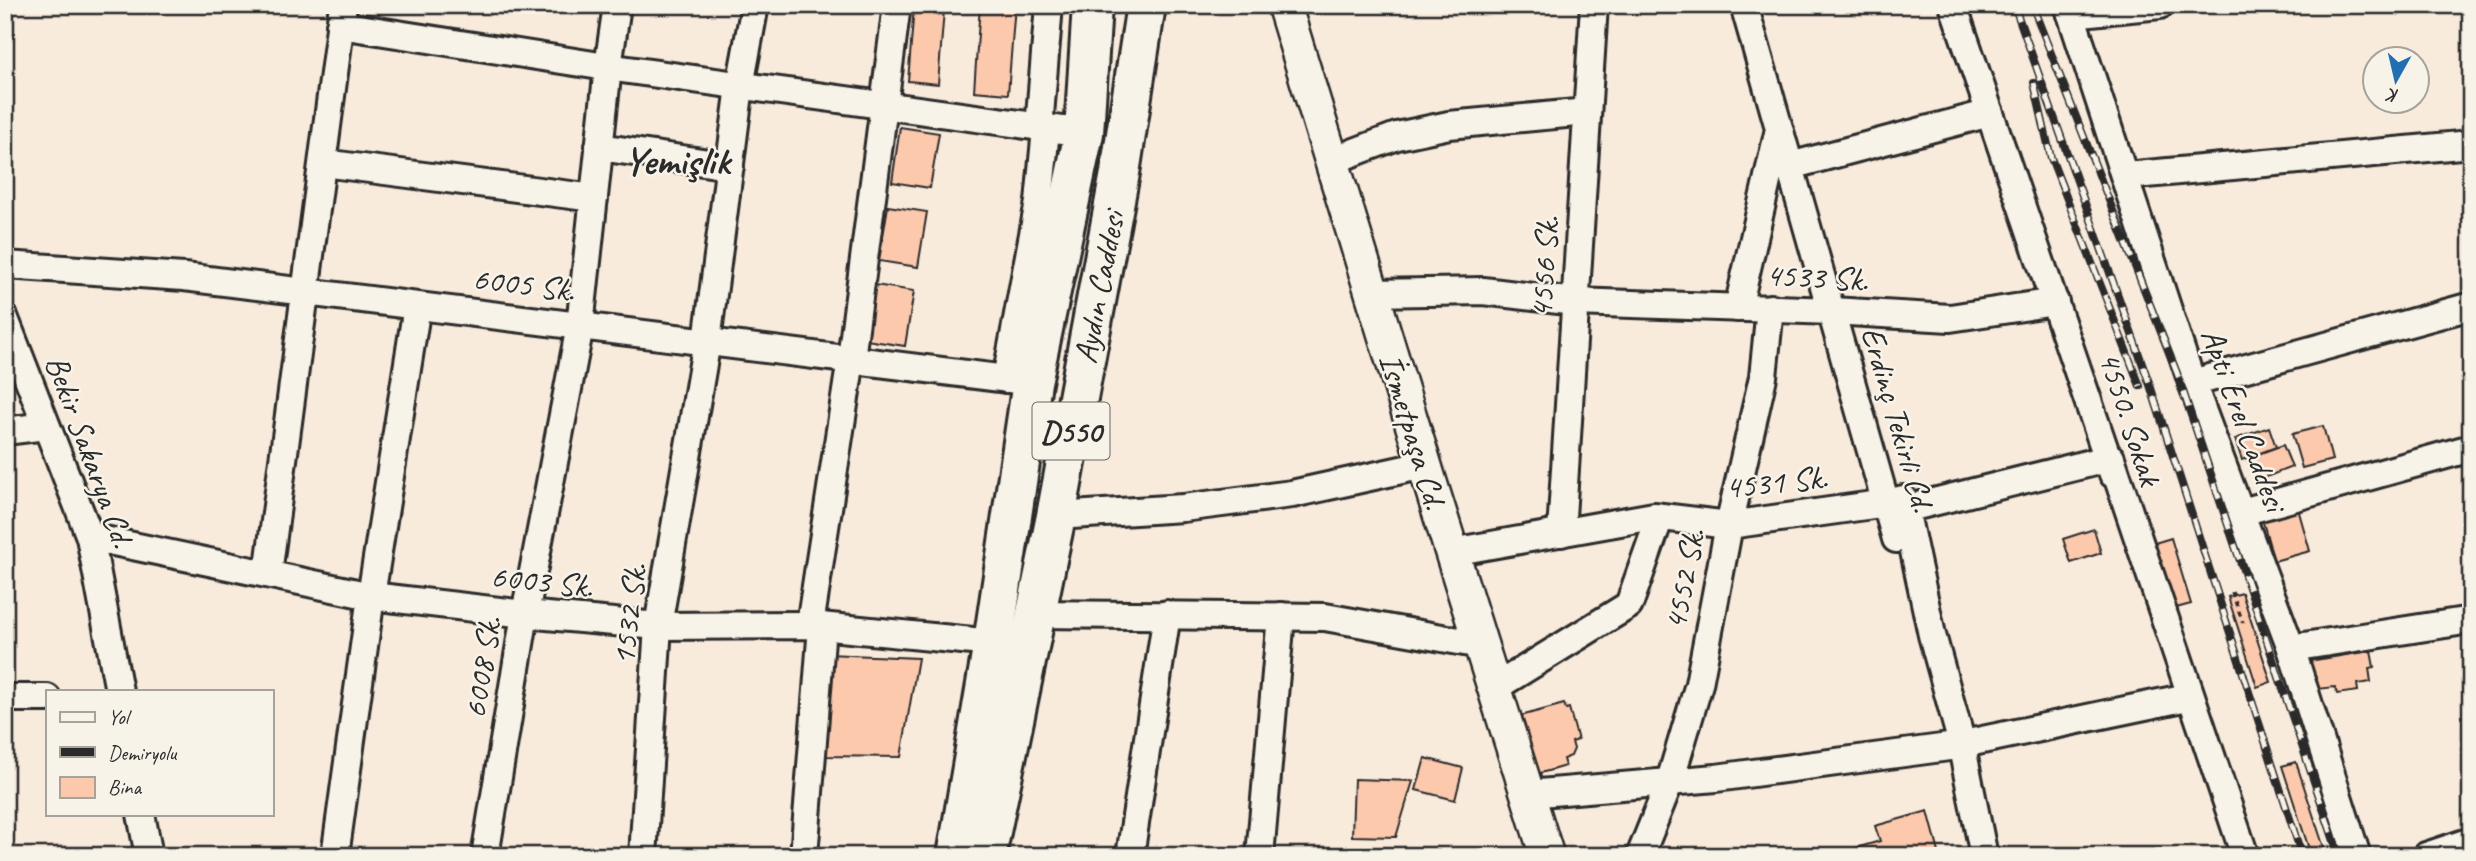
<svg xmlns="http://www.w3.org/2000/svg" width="2476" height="861" viewBox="0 0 2476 861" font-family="Caveat,sans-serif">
<rect width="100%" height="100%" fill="#f8ebdc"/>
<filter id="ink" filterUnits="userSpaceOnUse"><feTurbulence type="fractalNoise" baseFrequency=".0143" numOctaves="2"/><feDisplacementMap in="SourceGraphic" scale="14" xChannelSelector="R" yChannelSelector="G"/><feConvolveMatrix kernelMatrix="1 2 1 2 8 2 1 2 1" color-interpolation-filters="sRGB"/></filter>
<g filter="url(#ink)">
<!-- building -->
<g fill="#fcc9ac" stroke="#2b2b2b" stroke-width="2">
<path d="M980,5h35l-7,89 -34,-3z"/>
<path d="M914,7l30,3 -6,74 -30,-3z"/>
<path d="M900,127l39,6 -9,55 -38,-6z"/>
<path d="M888,206l39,6 -9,55 -39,-6z"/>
<path d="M875,285l39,6 -9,55 -39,-6z"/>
<path d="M2323,426l9,34 -30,8 -10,-34z"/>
<path d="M2269,427l7,20 -34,13 -7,-21z"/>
<path d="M2283,445l9,22 -36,14 -9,-23z"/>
<path d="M2297,505l13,46 -36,10 -13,-46z"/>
<path d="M2094,529l7,24 -30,10 -8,-24z"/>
<path d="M2171,538l20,66 -26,7 -20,-65z"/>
<path d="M2242,593l29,89 -14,5 -29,-90z"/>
<path d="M2371,651l3,16 -5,1 2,14 -14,2 1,7 -21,3 -2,-7 -17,2 -1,-10h-5l-3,-18z"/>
<path d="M827,654l91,4 -17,99 -78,-1z"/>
<path d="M1564,704l2,5 3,-1 9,32 -6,2 2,7 -3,7 -8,3 2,7 -31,9 -17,-58z"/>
<path d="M1425,758l38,10 -8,32 -39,-10z"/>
<path d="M2296,762l28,86 -14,4 -28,-86z"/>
<path d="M1354,779l59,2 -17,56 -44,-1z"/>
<path d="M1928,811l12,45h-82l-2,-8 24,-7 -5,-15z"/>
</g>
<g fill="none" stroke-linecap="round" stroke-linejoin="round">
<defs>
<g id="minor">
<path d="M1744,5l152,534"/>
<path d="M1953,5l160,469"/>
<path d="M2068,5l124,378 99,265 66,208"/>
<path d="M2071,14l89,-9"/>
<path d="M340,25l260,41 484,67"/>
<path d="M1039,128l10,-123"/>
<path d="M599,147l131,19"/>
<path d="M1331,161l66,-25 52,-11 138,-13"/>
<path d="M323,163l271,35"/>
<path d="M1790,166l200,-53"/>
<path d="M2125,176l346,-32"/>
<path d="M5,265l179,12 848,105"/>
<path d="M1372,293l111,-2 92,11 257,9 118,7 105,-16"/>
<path d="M1738,308l41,-179"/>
<path d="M5,319l85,218 29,154"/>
<path d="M1006,379l33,-177 7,-73"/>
<path d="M2192,383l279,-77"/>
<path d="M5,431l41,-5"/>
<path d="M2242,512l229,-64"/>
<path d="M1056,516l127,-8 109,-14 132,-29"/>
<path d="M1561,533l33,-528"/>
<path d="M90,537l281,59 154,18 133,12 152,-1 183,18"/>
<path d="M1452,552l202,-36 75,9 158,-22 16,-4"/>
<path d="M268,574l75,-569"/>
<path d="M1035,614l290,3 156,28"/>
<path d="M810,625l41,-266 46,-354"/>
<path d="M2291,648l180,-28"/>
<path d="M1494,688l135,-83 31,-88"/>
<path d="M5,698h42"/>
<path d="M1528,794l188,-16 233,-31 234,-49"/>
<path d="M141,814l8,42"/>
<path d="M335,856l36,-260 46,-290"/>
<path d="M485,856l40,-242 55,-288 28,-259 9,-62"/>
<path d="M643,856l15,-230 49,-285 33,-255 15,-81"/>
<path d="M804,856l18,-230"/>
<path d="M1130,856l37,-242"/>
<path d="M1260,856l21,-240"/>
<path d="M1640,856l30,-75 29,-97 30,-159 34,-148 7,-69"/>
<path d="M1984,856l-25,-123 -27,-98 -27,-126 206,-51 134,398"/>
<path d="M2426,856l45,-15"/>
</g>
<path id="major" d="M1284,5l144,471 119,380"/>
<g id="highway">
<path d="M957,856l36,-213 39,-261 52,-249 8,-128"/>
<path d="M986,856l70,-340 64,-343 26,-168"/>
</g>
</defs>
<!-- minor casing -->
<use href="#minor" stroke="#2b2b2b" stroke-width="32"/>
<!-- major casing -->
<use href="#major" stroke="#2b2b2b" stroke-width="38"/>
<!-- highway casing -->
<use href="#highway" stroke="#2b2b2b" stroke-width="44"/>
<!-- path -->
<path stroke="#2b2b2b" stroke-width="3.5" stroke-dasharray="5 5" stroke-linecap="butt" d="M2232,592l11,31"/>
<!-- minor -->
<use href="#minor" stroke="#f7f3e8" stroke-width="26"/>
<!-- major -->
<use href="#major" stroke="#f7f3e8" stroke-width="33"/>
<!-- highway -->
<use href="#highway" stroke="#f7f3e8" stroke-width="38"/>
<defs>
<g id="rail">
<path d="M2014,5l136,380 152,471"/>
<path d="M2032,5l145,368 162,483"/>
<path d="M2034,83l17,75 89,228"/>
</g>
</defs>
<!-- rail casing -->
<use href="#rail" stroke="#2b2b2b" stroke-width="8"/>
<!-- rail -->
<use href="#rail" stroke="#f7f3e8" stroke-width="5" stroke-dasharray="16" stroke-linecap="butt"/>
</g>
</g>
<g text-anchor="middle" stroke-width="5" stroke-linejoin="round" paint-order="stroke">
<!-- shield labels -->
<rect fill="#f7f3e8" stroke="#686764" stroke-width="2" x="1032.5" y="402.5" width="77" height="57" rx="5"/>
<g font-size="32" font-weight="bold" fill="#2b2b2b">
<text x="1071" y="442">D550</text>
</g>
<!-- street labels -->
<g font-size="33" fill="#2b2b2b" stroke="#f7f3e8">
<text transform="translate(1543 267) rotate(-86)" y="12">4556 Sk.</text>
<text transform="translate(1817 276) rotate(3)" y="12">4533 Sk.</text>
<text transform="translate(524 283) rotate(7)" y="12">6005 Sk.</text>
<text transform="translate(1098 287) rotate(-79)" y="12">Aydın Caddesi</text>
<text transform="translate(2131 418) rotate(72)" y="12">4550. Sokak</text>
<text transform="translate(1899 419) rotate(74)" y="12">Erdinç Tekirli Cd.</text>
<text transform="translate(2245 419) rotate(70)" y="12">Apti Erel Caddesi</text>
<text transform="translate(1414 431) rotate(73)" y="12">İsmetpaşa Cd.</text>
<text transform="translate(91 451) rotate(70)" y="12">Bekir Sakarya Cd.</text>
<text transform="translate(1776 481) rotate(-6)" y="12">4531 Sk.</text>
<text transform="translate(1683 579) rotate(-79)" y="12">4552 Sk.</text>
<text transform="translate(542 580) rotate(6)" y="12">6003 Sk.</text>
<text transform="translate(628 614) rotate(-83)" y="12">1532 Sk.</text>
<text transform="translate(481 667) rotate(-81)" y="12">6008 Sk.</text>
</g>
<!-- district labels -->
<g font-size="40" font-weight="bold" fill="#2b2b2b" stroke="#f7f3e8">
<text x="677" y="174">Yemişlik</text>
</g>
</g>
<!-- margin -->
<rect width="2476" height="861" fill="none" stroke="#f7f3e8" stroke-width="28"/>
<rect x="14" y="14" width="2448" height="833" fill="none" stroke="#2b2b2b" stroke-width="2.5" filter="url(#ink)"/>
<!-- legend -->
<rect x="46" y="690" width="228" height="126" fill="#f7f3e8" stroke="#a5a39c" stroke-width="2"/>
<rect x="60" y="712" width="35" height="10" fill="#f7f3e8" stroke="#a5a39c" stroke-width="2"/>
<text x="108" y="724" font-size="21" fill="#2b2b2b">Yol</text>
<rect x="60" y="747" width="35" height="10" fill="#2b2b2b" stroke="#a5a39c" stroke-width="2"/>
<text x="108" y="760" font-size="21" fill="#2b2b2b">Demiryolu</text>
<rect x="60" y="777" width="35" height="21" fill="#fcc9ac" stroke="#a5a39c" stroke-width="2"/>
<text x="108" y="794" font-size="21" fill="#2b2b2b">Bina</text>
<!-- north arrow -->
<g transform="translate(2396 80) rotate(188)"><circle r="33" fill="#f7f3e8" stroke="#a5a39c" stroke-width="2"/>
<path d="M0-5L12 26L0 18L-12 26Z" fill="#1f6fb2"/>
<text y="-10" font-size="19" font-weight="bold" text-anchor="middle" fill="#2b2b2b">K</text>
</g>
</svg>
